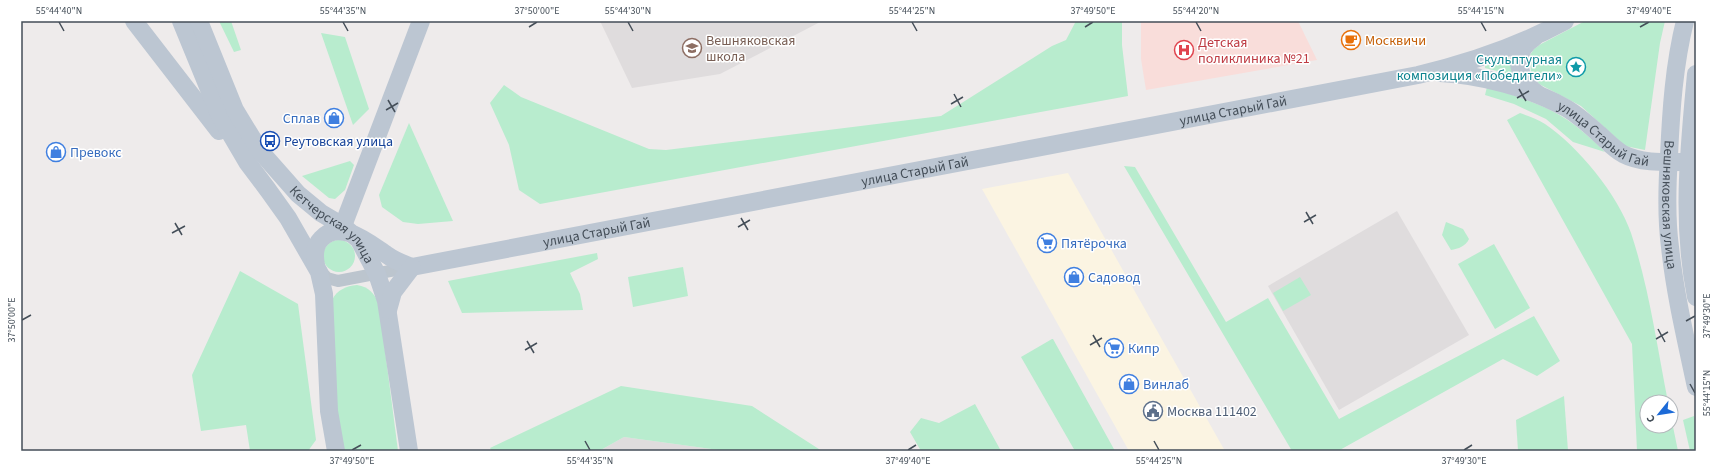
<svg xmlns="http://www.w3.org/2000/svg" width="1717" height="472" viewBox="0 0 1717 472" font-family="'Source Sans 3',sans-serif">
<rect width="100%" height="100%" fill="#eeebeb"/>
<!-- commercial -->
<path fill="#fbf4e2" d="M1068,173l157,278h-96l-147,-262z"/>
<!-- education -->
<g fill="#dfdcdd">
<path d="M600,21h222l-102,53 -88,14z"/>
<path d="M1397,211l72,124 -130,75 -71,-124z"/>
<path d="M624,437l102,14h-127z"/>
</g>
<!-- medical -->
<path fill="#f9ddda" d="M1141,21h157l19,39 -171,30 -5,-31z"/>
<!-- green -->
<g fill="#b8ecce">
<path d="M219,21h12l10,29 -7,2z"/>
<path d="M1076,21h46v24l6,51 -588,108 -21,-14 -10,-45 -19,-42 14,-18 17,12 128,52 17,1 275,-34 111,-70 14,-6z"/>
<path d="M1585,21h80l-5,22 -15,107 -20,-4 -44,-40 -42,-22 -8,-12 -1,-17 4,-6 7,-5z"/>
<path d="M321,33l24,4 24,72 -16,16z"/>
<path d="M1508,57l3,4 1,12 -3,1 -24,-6v-2z"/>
<path d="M1487,87c23,7 46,14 67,25 19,10 36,25 51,40l-32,-10 -27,-23 -32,-15 -29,-9z"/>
<path d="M1520,113c8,3 18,6 25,11 33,22 73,71 86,109 18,54 26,113 37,169h-21v24h24v-9l7,34h-41l-5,-107 -125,-224z"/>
<path d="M409,123l44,98 -35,3 -15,-2 -21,-15 -3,-12z"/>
<path d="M350,161l4,4 -9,25 -10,9 -6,-1 -27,-22z"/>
<path d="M1124,166l11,1 91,155 42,-24 71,121 195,-103 26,45 -23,15 -34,-17 -165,92h-46z"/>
<path d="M1446,222l17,7 6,10c-3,7 -11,10 -18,11l-9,-15z"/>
<circle cx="339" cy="256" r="16"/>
<path d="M1494,244l36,64 -35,21 -37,-65z"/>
<path d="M597,253l1,6 -28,14 10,21 3,16 -121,3 -14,-32z"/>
<path d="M683,267l5,29 -55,11 -5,-30z"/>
<path d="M240,271l58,33 18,136 -8,11h-58l-4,-26 -45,6 -9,-56z"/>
<path d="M1300,277l11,18 -28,16 -10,-18z"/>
<path d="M357,285c12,2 17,8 22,19l19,147h-54l-8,-42 -4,-109c5,-10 14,-14 25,-15z"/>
<path d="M1052,339h1l62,112h-40l-54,-94z"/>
<path d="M621,386l131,20 70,45h-96l-102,-14 -25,14h-107l-2,-3z"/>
<path d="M1564,396l4,55h-50l-2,-31z"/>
<path d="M975,404l26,47h-80l-11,-19 11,-14 18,5z"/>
<path d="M1694,416l2,10v25h-6l-7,-31z"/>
</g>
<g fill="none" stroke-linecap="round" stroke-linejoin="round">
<!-- street -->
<path stroke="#bcc5ce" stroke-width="12" d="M319,269l8,9 11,3 73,-14"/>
<!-- secondary -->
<g stroke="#bcc6d2" stroke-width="18">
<path d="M134,21l85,110"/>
<path d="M181,21l39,95 27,46 21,28 20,28 31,54 5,22 5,117 7,40"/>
<path id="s1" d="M199,21l36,89 25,41 38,43 23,19 22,13 16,14 18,34 9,27 23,150"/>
<path id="s2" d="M1685,21c-11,44 -14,90 -16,135 -2,30 -3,61 1,91 5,47 16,93 26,140"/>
<path d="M1534,38c-25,16 -15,43 5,57"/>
<path id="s3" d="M1440,73c41,2 90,15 126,35 12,7 23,17 33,26 8,7 15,15 24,20 19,10 45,8 66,8"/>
<path d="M1696,74c-7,75 -15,148 0,223"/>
<path d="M341,231l80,-210"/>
<path id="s4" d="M316,265c-2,-10 -2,-19 5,-26 19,-21 49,5 66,16 8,6 17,9 25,12l1006,-192c51,-12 101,-29 147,-54"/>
<path d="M388,310l5,-18 19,-25"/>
</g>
</g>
<!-- ticks -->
<path fill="none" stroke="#444e58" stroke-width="1.5" d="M59,22l5,9M343,22l5,9M628,22l5,9M912,22l5,9M1196,22l5,9M1481,22l5,9M529,27l8,-5M1085,27l8,-5M1640,27l9,-5M1519,89l7,12M954,94l7,13M1517,98l12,-7M388,100l7,12M951,104l12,-7M386,110l12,-7M1306,212l7,12M741,218l7,12M1304,222l12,-7M175,223l7,12M738,227l12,-7M172,233l13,-7M22,320l9,-5M1686,321l9,-5M1658,329l7,13M1093,335l7,12M1656,339l12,-7M527,341l7,12M1090,345l12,-7M525,350l12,-7M1690,384l5,9M585,441l5,9M1154,441l5,9M352,450l9,-5M908,450l8,-5M1464,450l8,-5"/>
<!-- icons -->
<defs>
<symbol id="cafe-ring" viewBox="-11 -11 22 22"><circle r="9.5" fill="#fff" stroke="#e8710a" stroke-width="1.5"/><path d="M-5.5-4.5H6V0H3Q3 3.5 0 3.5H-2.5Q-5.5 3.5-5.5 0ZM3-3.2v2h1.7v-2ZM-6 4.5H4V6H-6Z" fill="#e8710a"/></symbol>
<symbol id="school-ring" viewBox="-11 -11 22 22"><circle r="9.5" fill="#fff" stroke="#8d6e63" stroke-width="1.5"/><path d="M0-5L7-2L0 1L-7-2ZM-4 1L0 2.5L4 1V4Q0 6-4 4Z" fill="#8d6e63"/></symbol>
<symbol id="hospital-ring" viewBox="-11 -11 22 22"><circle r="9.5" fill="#fff" stroke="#e0444e" stroke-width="1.5"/><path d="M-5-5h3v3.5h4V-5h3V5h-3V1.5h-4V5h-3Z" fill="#e0444e"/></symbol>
<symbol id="sight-ring" viewBox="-11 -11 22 22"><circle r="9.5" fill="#fff" stroke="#0f9aa8" stroke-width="1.5"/><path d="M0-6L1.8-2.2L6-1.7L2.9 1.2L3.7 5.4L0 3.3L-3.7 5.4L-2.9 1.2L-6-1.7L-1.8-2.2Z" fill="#0f9aa8"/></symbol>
<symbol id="shop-ring" viewBox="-11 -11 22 22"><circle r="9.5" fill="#fff" stroke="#3f7fe0" stroke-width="1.5"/><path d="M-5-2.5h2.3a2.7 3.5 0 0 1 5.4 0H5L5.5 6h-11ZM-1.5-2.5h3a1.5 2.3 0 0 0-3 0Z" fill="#3f7fe0"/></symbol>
<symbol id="bus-ring" viewBox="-11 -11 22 22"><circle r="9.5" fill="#fff" stroke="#1a4fb4" stroke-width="1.5"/><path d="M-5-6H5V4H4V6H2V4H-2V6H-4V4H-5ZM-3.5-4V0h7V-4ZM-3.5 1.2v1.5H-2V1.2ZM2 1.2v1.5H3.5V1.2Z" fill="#1a4fb4"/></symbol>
<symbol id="supermarket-ring" viewBox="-11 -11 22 22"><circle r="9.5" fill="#fff" stroke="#3f7fe0" stroke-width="1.5"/><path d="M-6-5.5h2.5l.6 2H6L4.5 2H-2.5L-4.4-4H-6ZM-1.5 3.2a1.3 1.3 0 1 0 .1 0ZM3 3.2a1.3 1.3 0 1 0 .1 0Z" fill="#3f7fe0"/></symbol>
<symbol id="civic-ring" viewBox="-11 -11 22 22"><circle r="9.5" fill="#fff" stroke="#5c6f8a" stroke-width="1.5"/><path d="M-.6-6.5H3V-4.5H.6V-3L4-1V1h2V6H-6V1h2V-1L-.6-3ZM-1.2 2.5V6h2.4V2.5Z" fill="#5c6f8a"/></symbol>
</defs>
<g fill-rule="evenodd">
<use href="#cafe-ring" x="1340" y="29" width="22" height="22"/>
<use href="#school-ring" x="681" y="37" width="22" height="22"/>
<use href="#hospital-ring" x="1173" y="39" width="22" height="22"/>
<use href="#sight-ring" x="1565" y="56" width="22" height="22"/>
<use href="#shop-ring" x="323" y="107" width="22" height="22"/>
<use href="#bus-ring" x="259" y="130" width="22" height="22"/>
<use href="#shop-ring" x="45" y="141" width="22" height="22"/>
<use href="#supermarket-ring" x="1036" y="232" width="22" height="22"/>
<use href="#shop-ring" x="1063" y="266" width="22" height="22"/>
<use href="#supermarket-ring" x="1103" y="337" width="22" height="22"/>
<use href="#shop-ring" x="1118" y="373" width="22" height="22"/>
<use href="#civic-ring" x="1142" y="400" width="22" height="22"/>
</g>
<g text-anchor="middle" stroke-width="3" stroke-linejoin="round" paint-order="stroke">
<!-- education labels -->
<g font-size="14" fill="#785e54" stroke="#fff" text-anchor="start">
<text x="706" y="45">Вешняковская<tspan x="706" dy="16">школа</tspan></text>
</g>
<!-- food labels -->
<g font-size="14" fill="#c56008" stroke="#fff" text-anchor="start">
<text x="1365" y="45">Москвичи</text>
</g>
<!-- health labels -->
<g font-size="14" fill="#be3a42" stroke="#fff" text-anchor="start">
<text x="1198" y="47">Детская<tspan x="1198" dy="16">поликлиника №21</tspan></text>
</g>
<!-- culture labels -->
<g font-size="14" fill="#0d838f" stroke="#fff" text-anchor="end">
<text x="1562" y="64">Скульптурная<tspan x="1562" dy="16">композиция «Победители»</tspan></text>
</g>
<!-- street labels -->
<g font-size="14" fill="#444e58" stroke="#fff">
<text dy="5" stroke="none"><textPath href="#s4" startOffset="966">улица Старый Гай</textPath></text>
<text dy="5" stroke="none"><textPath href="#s3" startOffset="178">улица Старый Гай</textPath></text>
<text dy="5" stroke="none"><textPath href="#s4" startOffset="642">улица Старый Гай</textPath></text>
<text dy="5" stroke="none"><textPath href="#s2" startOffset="185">Вешняковская улица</textPath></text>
<text dy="5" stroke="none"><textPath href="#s1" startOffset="248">Кетчерская улица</textPath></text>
<text dy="5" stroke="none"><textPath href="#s4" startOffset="318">улица Старый Гай</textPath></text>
</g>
<!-- shop labels -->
<g font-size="14" fill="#366cbe" stroke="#fff" text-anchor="start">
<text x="320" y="123" text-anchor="end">Сплав</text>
<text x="70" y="157">Превокс</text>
<text x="1061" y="248">Пятёрочка</text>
<text x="1088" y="282">Садовод</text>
<text x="1128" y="353">Кипр</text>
<text x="1143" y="389">Винлаб</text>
</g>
<!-- transit labels -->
<g font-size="14" fill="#164399" stroke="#fff" text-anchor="start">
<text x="284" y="146">Реутовская улица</text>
</g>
<!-- service labels -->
<g font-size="14" fill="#4e5e75" stroke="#fff" text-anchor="start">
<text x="1167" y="416">Москва 111402</text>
</g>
</g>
<!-- border -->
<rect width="1717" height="472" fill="none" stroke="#ffffff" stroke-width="44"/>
<!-- north arrow -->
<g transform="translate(1659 414) rotate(240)"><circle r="19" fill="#ffffff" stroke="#b4b8bc"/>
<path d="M0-3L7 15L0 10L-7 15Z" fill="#1c6ad7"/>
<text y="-6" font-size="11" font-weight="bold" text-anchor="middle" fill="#444e58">С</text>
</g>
<rect x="22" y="22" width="1673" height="428" fill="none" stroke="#444e58" stroke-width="1.5"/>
<g font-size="10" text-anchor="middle" fill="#444e58">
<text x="59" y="14">55°44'40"N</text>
<text x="343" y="14">55°44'35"N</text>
<text x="537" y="14">37°50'00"E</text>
<text x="628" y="14">55°44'30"N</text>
<text x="912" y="14">55°44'25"N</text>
<text x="1093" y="14">37°49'50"E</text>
<text x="1196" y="14">55°44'20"N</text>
<text x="1481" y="14">55°44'15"N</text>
<text x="1649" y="14">37°49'40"E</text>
<text transform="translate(1706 316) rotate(-90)" y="4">37°49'30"E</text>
<text transform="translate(11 320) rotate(-90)" y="4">37°50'00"E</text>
<text transform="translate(1706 393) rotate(-90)" y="4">55°44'15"N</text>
<text x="352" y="464">37°49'50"E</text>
<text x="590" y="464">55°44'35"N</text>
<text x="908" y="464">37°49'40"E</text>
<text x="1159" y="464">55°44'25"N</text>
<text x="1464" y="464">37°49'30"E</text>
</g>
</svg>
